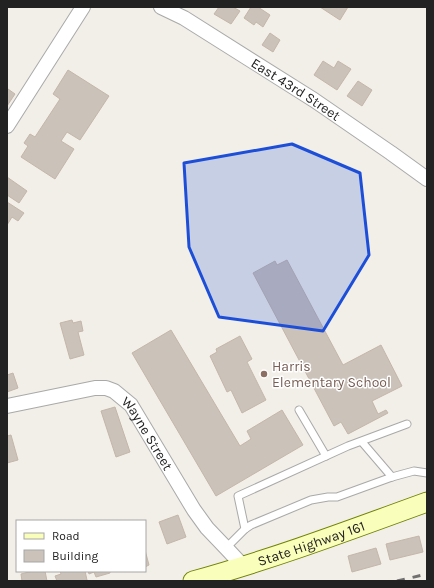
<svg xmlns="http://www.w3.org/2000/svg" width="434" height="588" viewBox="0 0 434 588" font-family="Karla,sans-serif">
<rect width="100%" height="100%" fill="#f2efe8"/>
<!-- building -->
<g fill="#cbc2ba" stroke="#c5b6a9">
<path d="M219,7h14l7,4 -9,13 -17,-10z"/>
<path d="M251,7h7l12,8 -7,12 -7,-5 -2,3 -10,-7z"/>
<path d="M320,7h28l-8,13z"/>
<path d="M270,33l10,7 -7,12 -11,-7z"/>
<path d="M323,61l11,7 4,-7 13,8 -14,21 -23,-15z"/>
<path d="M68,70l41,26 -29,44 -13,-8 -6,9 13,8 -19,30 -34,-22 7,-11 -4,-3 6,-9 5,3 25,-38 -7,-5z"/>
<path d="M358,81l14,9 -10,16 -15,-10z"/>
<path d="M8,89l7,5 -8,12v-15z"/>
<path d="M7,177l20,14 -8,12 -12,-8z"/>
<path d="M7,202l17,11 -6,8 -6,-4 -5,8z"/>
<path d="M287,260l56,105 38,-20 21,41 -30,15 6,13 8,-4 2,3 -40,21 -7,-12 -7,4 -81,-153 22,-12 2,4z"/>
<path d="M72,320l1,3 8,-2 2,10 -5,1 6,23 -14,4 -10,-36z"/>
<path d="M171,330l69,116 11,-7 -4,-8 35,-21 21,35 -87,51 -84,-143z"/>
<path d="M240,336l12,23 -5,3 19,38 -24,13 -11,-23 -4,2 -17,-36 7,-4 -1,-3z"/>
<path d="M13,373l5,15 -11,4v-17z"/>
<path d="M115,407l15,45 -14,5 -15,-46z"/>
<path d="M11,435l7,25 -11,3v-27z"/>
<path d="M178,515l8,22 -19,7 -8,-22z"/>
<path d="M419,536l4,16 -33,8 -4,-16z"/>
<path d="M376,548l5,16 -29,8 -4,-16z"/>
<path d="M145,550l4,15 -4,2z"/>
<path d="M33,571h12l2,10h-25l-1,-7z"/>
<path d="M60,571h25l2,9 -3,1h-27l-2,-5 6,-2z"/>
<path d="M88,571h22v2l-14,4 -2,-5 -5,2z"/>
</g>
<g fill="none" stroke-linecap="round" stroke-linejoin="round">
<defs>
<g id="lane">
<path d="M299,410l27,46"/>
<path d="M362,442l30,35"/>
<path d="M245,529l-7,-33 110,-50 59,-22"/>
<path d="M226,548l19,-19 6,-4 60,-25 17,-3h9l55,-20 22,-6 13,2"/>
</g>
<g id="street">
<path id="s1" d="M161,7l23,11 130,82 77,53 36,26"/>
<path d="M7,126l76,-119"/>
<path id="s2" d="M7,406l88,-18h11l8,3 17,14 63,105 13,18 21,22 15,16"/>
</g>
<g id="secondary">
<path id="s3" d="M193,581c80,-22 157,-51 234,-79"/>
</g>
</defs>
<!-- lane casing -->
<use href="#lane" stroke="#a9a9a9" stroke-width="9"/>
<!-- street casing -->
<use href="#street" stroke="#a9a9a9" stroke-width="16"/>
<!-- secondary casing -->
<use href="#secondary" stroke="#708100" stroke-width="21"/>
<!-- lane -->
<use href="#lane" stroke="#fff" stroke-width="7"/>
<!-- street -->
<use href="#street" stroke="#fff" stroke-width="14"/>
<!-- secondary -->
<use href="#secondary" stroke="#f9feba" stroke-width="19"/>
<!-- rail -->
<path stroke="#707070" stroke-width="3" stroke-dasharray="8 8" stroke-linecap="butt" d="M397,581l30,-7"/>
</g>
<!-- marked area -->
<path fill="#1d4ed8" fill-opacity="0.2" stroke="#1d4ed8" stroke-width="3" stroke-linejoin="round" d="M292,144l68,29 9,82 -46,76 -104,-14 -30,-70 -5,-84z"/>
<!-- markers -->
<circle fill="#8d6e63" stroke="#fff" stroke-width="1.5" cx="264" cy="374" r="4"/>
<g text-anchor="middle" stroke-width="3" stroke-linejoin="round" paint-order="stroke">
<!-- street labels -->
<g font-size="14" fill="#222" stroke="#fff">
<text dy="5" stroke="none"><textPath href="#s1" startOffset="158">East 43rd Street</textPath></text>
<text dy="5" stroke="none"><textPath href="#s2" startOffset="164">Wayne Street</textPath></text>
<text dy="5" stroke="none"><textPath href="#s3" startOffset="124">State Highway 161</textPath></text>
</g>
<!-- education labels -->
<g font-size="14" fill="#785e54" stroke="#fff" text-anchor="start">
<text x="272" y="371">Harris<tspan x="272" dy="16">Elementary School</tspan></text>
</g>
</g>
<!-- border -->
<rect width="434" height="588" fill="none" stroke="#222222" stroke-width="16"/>
<!-- legend -->
<rect x="16" y="520" width="130" height="52" fill="#ffffff" stroke="#a7a7a7"/>
<rect x="24" y="533" width="20" height="6" fill="#f9feba" stroke="#a7a7a7"/>
<text x="52" y="540" font-size="12" fill="#222222">Road</text>
<rect x="24" y="550" width="20" height="12" fill="#cbc2ba" stroke="#a7a7a7"/>
<text x="52" y="560" font-size="12" fill="#222222">Building</text>
</svg>
